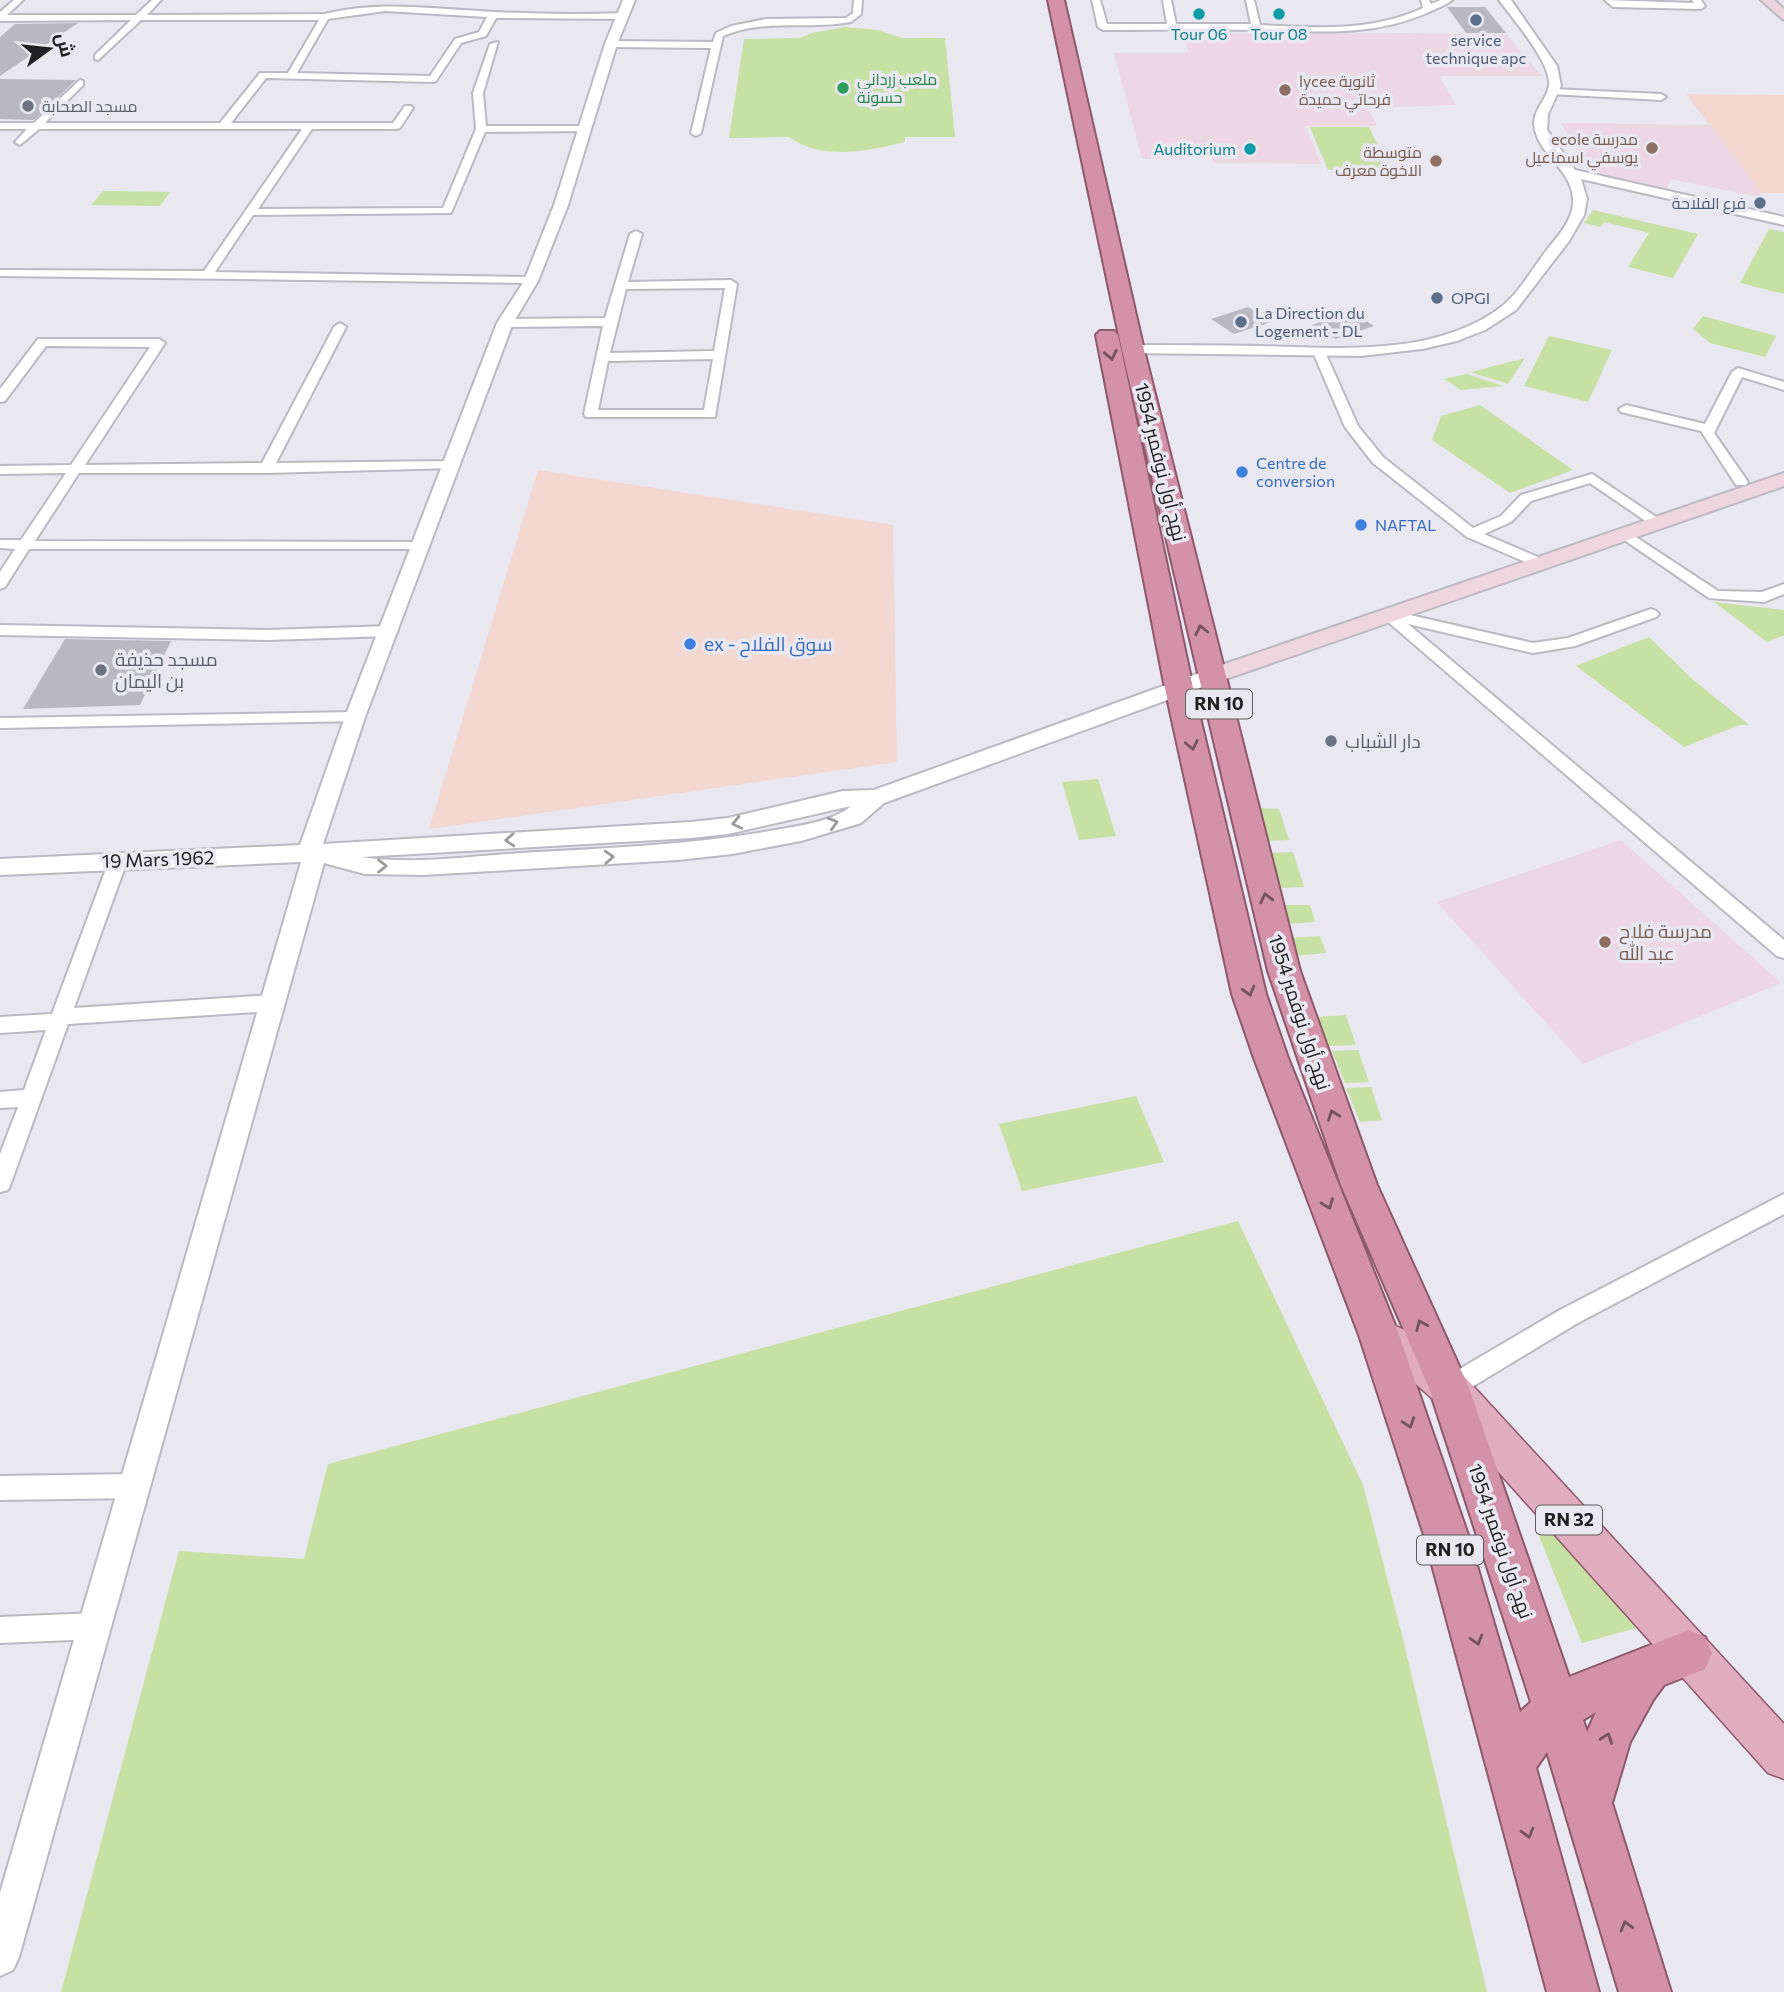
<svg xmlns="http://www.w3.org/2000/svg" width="1784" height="1992" viewBox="0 0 1784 1992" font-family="Commissioner,Cairo,sans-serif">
<rect width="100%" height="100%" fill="#e9e7ef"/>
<!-- commercial -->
<g fill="#f2d8d1">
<path d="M1686,94l98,1v98h-23z"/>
<path d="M538,470l355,55 4,237 -468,67z"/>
</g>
<!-- education -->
<g fill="#edd7e4">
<path d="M1407,33l100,2 35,41h-103l17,29 -88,3 9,18h-72l16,38 -107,-1 -3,-6 -69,2 -28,-106h75l-6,-19z"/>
<path d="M1561,123l149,2 51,68 -1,4 -90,-18 -3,10 -78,-18z"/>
<path d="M1621,840l160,143 -198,81 -146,-162z"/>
</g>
<!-- green -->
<g fill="#c7e0a3">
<path d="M844,27l34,3 24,8h43l10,99h-50v5c-36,9 -83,19 -116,-5l-60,1 15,-99 56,-1 12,-5z"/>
<path d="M1310,127h59l21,43h-62z"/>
<path d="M103,191h5l62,1 -10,14 -69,-1z"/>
<path d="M1593,210l105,24 -25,44 -45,-11 21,-34 -45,-11 -3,5 -17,-4z"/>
<path d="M1769,229l15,3v62l-44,-11z"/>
<path d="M1703,316l73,20 -11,21 -55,-14 -17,-14z"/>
<path d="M1549,336l63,14 -24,52 -64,-16z"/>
<path d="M1525,358l-17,26 -37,-12z"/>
<path d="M1467,374l36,12 -42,4 -17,-11z"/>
<path d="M1480,405l93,65 -63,23 -78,-53 9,-24z"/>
<path d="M1714,602l70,8v25l-17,7z"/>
<path d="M1649,637l42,41 58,47h-10l-55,22 -108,-81z"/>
<path d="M1098,779l18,57 -37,4 -17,-58z"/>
<path d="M1259,808l20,1 10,31 -22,1z"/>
<path d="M1293,852l11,35 -26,1 -8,-35z"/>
<path d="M1282,905h28l5,17 -29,2z"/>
<path d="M1320,936l6,17 -32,3 -5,-18z"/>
<path d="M1346,1015l10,30 -27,1 -12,-29z"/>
<path d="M1358,1050l11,32 -24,1 -13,-32z"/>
<path d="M1371,1087l11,33 -22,2 -14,-34z"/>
<path d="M1136,1096l28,66 -142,29 -23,-67z"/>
<path d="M1238,1221l125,264 40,154 84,353h-1426l118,-441 125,8 24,-95z"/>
<path d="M1561,1529l86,96 -65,18 -43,-107z"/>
</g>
<!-- building -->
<g fill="#b9b7c0">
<path d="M1447,7h38l21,26h-40z"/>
<path d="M78,23l-78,53v-39l15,-13z"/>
<path d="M0,79l76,1 -42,40 -34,-1z"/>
<path d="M1248,307l23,15 -37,12 -23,-15z"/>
<path d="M1350,311l24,15 -38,13 -24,-14z"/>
<path d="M65,639l106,2 -31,64 -117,4z"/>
</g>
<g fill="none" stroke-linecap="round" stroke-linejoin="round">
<defs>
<g id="minor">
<path d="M14,0h9l-16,15h129l16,-15h9l-14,15 178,-1c50,-13 102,-6 154,-3 48,3 96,4 144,2l4,3 -4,3 -127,-1 -10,18 -25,7 -25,38 -3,1 -167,-4 -35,45h162l12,-17h6l2,2 -13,20 -4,1h-84l-54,80 185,-1 33,-79 -3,-36 17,-49 8,-2 -15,51 3,33h98l5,3 -1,2 -103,1 -34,81 -198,2 -38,57 316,5 6,4 -2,2 -535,-7v-6l204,1 98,-142h-263l-19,16 -5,-3 12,-13h-27v-6h34l46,-43 3,1v4l-38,38h175l40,-50h28l31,-53h-178l-43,40 -3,-1v-4l36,-35 -131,1v-9zM385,11l102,6 -8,15 -24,7 -25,37 -133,-3 31,-54z"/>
<path d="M854,0h8l-1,14 -10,8c-43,8 -86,-4 -128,14l-22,97 -5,3 -5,-3 20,-85 -100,-1 -5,-3 5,-3 102,1 3,-9 15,-7 35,-7 80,-1 7,-5z"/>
<path d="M1092,0h8l7,24h60l-4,-24h8l5,24h75l-5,-24h8l6,25c56,3 111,7 163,-17l-2,-8h8l2,4 10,-4h11c-6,5 -15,8 -23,12 -58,26 -114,19 -175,18 -50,-1 -101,0 -151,0l-5,-3z"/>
<path d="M1605,0l89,3 -2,-3h9l4,6 -4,3 -88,-2z"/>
<path d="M1553,89l108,5 5,3 -5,3 -111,-6 -2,-2z"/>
<path d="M636,231l6,3 -14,48 103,-2 6,4 -22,133h-129l-2,-3 19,-88 -98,1 -6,-4 6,-4 100,-1 25,-84zM725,288l-11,63 -104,2 16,-64zM713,359l-9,51h-106l10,-49z"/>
<path d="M340,323l6,4 -70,136 174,-2 5,1v6l-189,5h-187l-44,68 387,1 5,1 2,3 -2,3h-398l-24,38 -5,2v-17l15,-23 -15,-1v-8h21l45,-67 -66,1v-8l71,-1 79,-118 -104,-1 -41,55 -5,1v-13l38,-50h121l6,4 -80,122 177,-2 72,-136z"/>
<path d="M1319,348l6,4 33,74 25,31 90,71 28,-12 20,-21 71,-21 70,47 -7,4 -5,-1 -60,-41 -59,18 -20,21 -27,12 61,26 2,3 -2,3h-10l-68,-29 -94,-74 -28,-36 -32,-75z"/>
<path d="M1738,368l46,14v8l-42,-13 -28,56 34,49 -2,3h-10l-35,-54 -80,-19 -2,-3 7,-4 79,19 27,-52z"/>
<path d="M1625,530l93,61 44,1 22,-8v10l-20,8 -55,-4 -89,-61 -2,-3z"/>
<path d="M1651,609l5,2 3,3 -3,3 -81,29 -42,7 -125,-29 376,316v18l-7,-2 -397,-341 8,-5 145,33 35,-5z"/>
<path d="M0,625l267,5 123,-4 8,5 -8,5 -123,4 -267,-5z"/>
<path d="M355,712l8,5 -2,4 -361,7v-10z"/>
<path d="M118,854l6,2 3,5 -53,147 199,-13 7,3 3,5 -3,5 -7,3 -205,13 -57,159 -3,7 -8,2v-38l18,-47 -18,1v-16l24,-2 22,-60 -46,3v-16l52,-3 57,-153 3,-5z"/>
<path d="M1784,1194v20l-208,110 -119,72 -8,3 -8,-3 -4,-8 4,-8 119,-70z"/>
<path d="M136,1474l9,3 3,9 -3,9 -9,3 -136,2v-24z"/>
<path d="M96,1613l9,4 4,9 -4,9 -9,4 -96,4v-26z"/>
</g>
<g id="tertiary">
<path d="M623,0h12l-18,44 -49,161 -30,76 -25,42 -148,394 -42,127 368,-22 37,-4 115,-27 31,-1 331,-119h14l3,5 -3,5 -335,122 -23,20 -60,18 -69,13 -54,6 -255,15 -58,-1 -41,-11 -305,1094 -6,13 -13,6v-83l301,-1031 -301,13v-16l300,-14 45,-128 152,-394 27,-42 30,-76 51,-161zM851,806c-17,15 -48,19 -70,23 -86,16 -173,19 -260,24 -50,3 -110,12 -160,4l330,-19 37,-4z"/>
<path d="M1499,0h12l46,66 4,20 -13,28 -1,16 28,40 209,47v8l-203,-46 6,20 -3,16 -15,26 -53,69 -31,20 -28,11 -35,8 -61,7 -234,-3 -2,-3 8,-5c42,0 85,0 127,1 78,2 175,11 241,-39 17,-13 28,-33 40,-49 12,-18 34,-36 32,-60 -2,-28 -32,-42 -38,-68 -5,-18 11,-28 14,-44 3,-22 -36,-67 -50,-86z"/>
</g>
<g id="secondary">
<path d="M1761,0h13l10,9v11z"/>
<path d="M1784,473v13l-564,195 -8,2 -8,-2 -4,-5 4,-5z"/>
</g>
<path id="primary" d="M1379,1318l38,18 46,39 321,349v55l-16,-6 -333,-372 -44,-39 -25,-15 -6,-12 6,-12z"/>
<path id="trunk" d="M1048,0h16l80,350 156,621 77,214 92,203 100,289 120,-47 16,7 7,16 -7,16 -41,16 -11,15 -23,42 -18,61 59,189h-52l-72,-240 -11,16 63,224h-52l-123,-457 -65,-200 -105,-277 -22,-64 -67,-306 -69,-353 4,-4h14l4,4 75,353 73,306 22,64 111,277 69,200 52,177 11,-10 -102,-314 -88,-203 -73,-214 -146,-621zM1596,1712l-9,20 -4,-12z"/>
</defs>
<!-- minor casing -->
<use href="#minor" stroke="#bbb9c1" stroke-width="4"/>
<!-- tertiary casing -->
<use href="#tertiary" stroke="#bbb9c1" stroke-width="4"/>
<!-- secondary casing -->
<use href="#secondary" stroke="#bbb9c1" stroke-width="4"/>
<!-- primary casing -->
<use href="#primary" stroke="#8e596b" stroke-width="3"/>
<!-- trunk casing -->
<use href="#trunk" stroke="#8e596b" stroke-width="4"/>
<!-- minor -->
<use href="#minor" fill="#fff" fill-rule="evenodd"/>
<!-- tertiary -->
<use href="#tertiary" fill="#fff" fill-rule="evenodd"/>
<!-- secondary -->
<use href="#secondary" fill="#efd6de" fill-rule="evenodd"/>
<!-- primary -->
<use href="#primary" fill="#dfadbe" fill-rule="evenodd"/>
<!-- trunk -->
<use href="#trunk" fill="#d492a8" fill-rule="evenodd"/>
</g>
<!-- one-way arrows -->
<defs><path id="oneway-chevron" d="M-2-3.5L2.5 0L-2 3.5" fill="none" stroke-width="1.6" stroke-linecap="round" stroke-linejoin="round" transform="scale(1.75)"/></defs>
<g stroke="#72535f">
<use href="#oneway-chevron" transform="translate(1111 355) rotate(78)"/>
<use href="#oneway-chevron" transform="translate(1201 630) rotate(-103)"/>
<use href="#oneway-chevron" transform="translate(1192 745) rotate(78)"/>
<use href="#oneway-chevron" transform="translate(1266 898) rotate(-103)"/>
<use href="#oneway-chevron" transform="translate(1249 991) rotate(74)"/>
<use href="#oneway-chevron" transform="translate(1333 1115) rotate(-110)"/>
<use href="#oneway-chevron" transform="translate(1328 1204) rotate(69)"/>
<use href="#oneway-chevron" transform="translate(1421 1325) rotate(-114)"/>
<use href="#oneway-chevron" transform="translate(1409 1423) rotate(71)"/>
<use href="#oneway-chevron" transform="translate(1477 1640) rotate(73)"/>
<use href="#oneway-chevron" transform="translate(1607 1738) rotate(-70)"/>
<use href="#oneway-chevron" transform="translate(1528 1833) rotate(74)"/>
<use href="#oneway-chevron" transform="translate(1626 1926) rotate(-106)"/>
</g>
<g stroke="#9b9b9c">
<use href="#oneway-chevron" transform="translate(737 823) rotate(167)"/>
<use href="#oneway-chevron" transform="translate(833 823) rotate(-16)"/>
<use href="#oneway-chevron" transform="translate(510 840) rotate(177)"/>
<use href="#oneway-chevron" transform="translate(609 857) rotate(-3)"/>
<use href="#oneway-chevron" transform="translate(382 866)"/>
</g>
<!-- markers -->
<g fill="#0f9aa8" stroke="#e9e7ef" stroke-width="2.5">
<circle cx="1199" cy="14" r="7"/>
<circle cx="1279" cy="14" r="7"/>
<circle cx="1250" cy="149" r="7"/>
</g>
<g fill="#5c6f8a" stroke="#e9e7ef" stroke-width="2.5">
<circle cx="1476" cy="20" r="7"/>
<circle cx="1760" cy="203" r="7"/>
<circle cx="1437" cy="298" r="7"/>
<circle cx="1241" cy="322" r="7"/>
</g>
<circle fill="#2e9e5b" stroke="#e9e7ef" stroke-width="2.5" cx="843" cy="88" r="7"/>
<g fill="#8d6e63" stroke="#e9e7ef" stroke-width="2.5">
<circle cx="1285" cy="90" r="7"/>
<circle cx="1652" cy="148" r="7"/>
<circle cx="1436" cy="161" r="7"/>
<circle cx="1605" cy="942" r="7"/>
</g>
<g fill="#6b7280" stroke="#e9e7ef" stroke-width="2.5">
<circle cx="28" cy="106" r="7"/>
<circle cx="101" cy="670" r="7"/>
<circle cx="1331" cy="741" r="7"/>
</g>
<g fill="#3f7fe0" stroke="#e9e7ef" stroke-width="2.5">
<circle cx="1242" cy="472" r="7"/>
<circle cx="1361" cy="525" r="7"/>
<circle cx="690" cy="644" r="7"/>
</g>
<g text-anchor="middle" stroke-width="7" stroke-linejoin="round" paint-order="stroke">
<!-- far-culture labels -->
<g font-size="16" fill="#0d838f" stroke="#e9e7ef">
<text x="1199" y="40">Tour 06</text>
<text x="1279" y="40">Tour 08</text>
<text x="1236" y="155" text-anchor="end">Auditorium</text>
</g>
<!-- far-service labels -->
<g font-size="16" fill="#4e5e75" stroke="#e9e7ef" text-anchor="start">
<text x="1476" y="46" text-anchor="middle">service<tspan x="1476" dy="18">technique apc</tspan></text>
<text x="1746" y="209" text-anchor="end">فرع الفلاحة</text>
<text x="1451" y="304">OPGI</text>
<text x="1255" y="319">La Direction du<tspan x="1255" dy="18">Logement - DL</tspan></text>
</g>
<!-- far-leisure labels -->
<g font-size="16" fill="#27864d" stroke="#e9e7ef" text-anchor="start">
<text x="857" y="85">ملعب زرداني<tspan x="857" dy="18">حسونة</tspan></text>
</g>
<!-- far-education labels -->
<g font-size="16" fill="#785e54" stroke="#e9e7ef" text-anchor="end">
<text x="1299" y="87" text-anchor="start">lycee ثانوية<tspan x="1299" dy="18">فرحاتي حميدة</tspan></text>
<text x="1638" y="145">ecole مدرسة<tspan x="1638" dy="18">يوسفي اسماعيل</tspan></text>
<text x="1422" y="158">متوسطة<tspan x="1422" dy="18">الاخوة معرف</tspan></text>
</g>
<!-- far-worship labels -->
<g font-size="16" fill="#5b616d" stroke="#e9e7ef" text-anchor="start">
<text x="42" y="112">مسجد الصحابة</text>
</g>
<!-- far-shop labels -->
<g font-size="16" fill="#366cbe" stroke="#e9e7ef" text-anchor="start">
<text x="1256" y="469">Centre de<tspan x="1256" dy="18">conversion</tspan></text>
<text x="1375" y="531">NAFTAL</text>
</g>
<!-- shield labels -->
<g fill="#e9e7ef" stroke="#5d5c60" stroke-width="2">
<rect x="1186" y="689.5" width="66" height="29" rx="5"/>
<rect x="1536" y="1505.5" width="66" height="29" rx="5"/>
<rect x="1417" y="1535.5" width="66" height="29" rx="5"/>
</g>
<g font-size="18" font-weight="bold" fill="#212023">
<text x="1219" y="710">RN 10</text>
<text x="1569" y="1526">RN 32</text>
<text x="1450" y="1556">RN 10</text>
</g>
<!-- street labels -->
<g font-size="19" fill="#212023" stroke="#e9e7ef">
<text transform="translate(1161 462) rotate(76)" y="7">نهج أول نوفمبر 1954</text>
<text transform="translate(158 859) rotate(-2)" y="7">19 Mars 1962</text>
<text transform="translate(1300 1012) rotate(72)" y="7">نهج أول نوفمبر 1954</text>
<text transform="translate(1501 1541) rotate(71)" y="7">نهج أول نوفمبر 1954</text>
</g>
<!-- shop labels -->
<g font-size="19" fill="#366cbe" stroke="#e9e7ef" text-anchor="start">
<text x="704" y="651">ex - سوق الفلاح</text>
</g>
<!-- worship labels -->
<g font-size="19" fill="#5b616d" stroke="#e9e7ef" text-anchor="start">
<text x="115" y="666">مسجد حذيفة<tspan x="115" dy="22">بن اليمان</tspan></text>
<text x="1345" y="748">دار الشباب</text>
</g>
<!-- education labels -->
<g font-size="19" fill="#785e54" stroke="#e9e7ef" text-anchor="start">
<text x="1619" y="938">مدرسة فلاح<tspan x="1619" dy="22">عبد الله</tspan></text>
</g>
</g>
<!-- north arrow -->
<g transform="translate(49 49) rotate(75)" stroke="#e9e7ef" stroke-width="5" paint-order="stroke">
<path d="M0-5L12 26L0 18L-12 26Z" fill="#212023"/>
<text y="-10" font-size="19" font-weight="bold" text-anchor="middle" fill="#212023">ش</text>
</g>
</svg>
